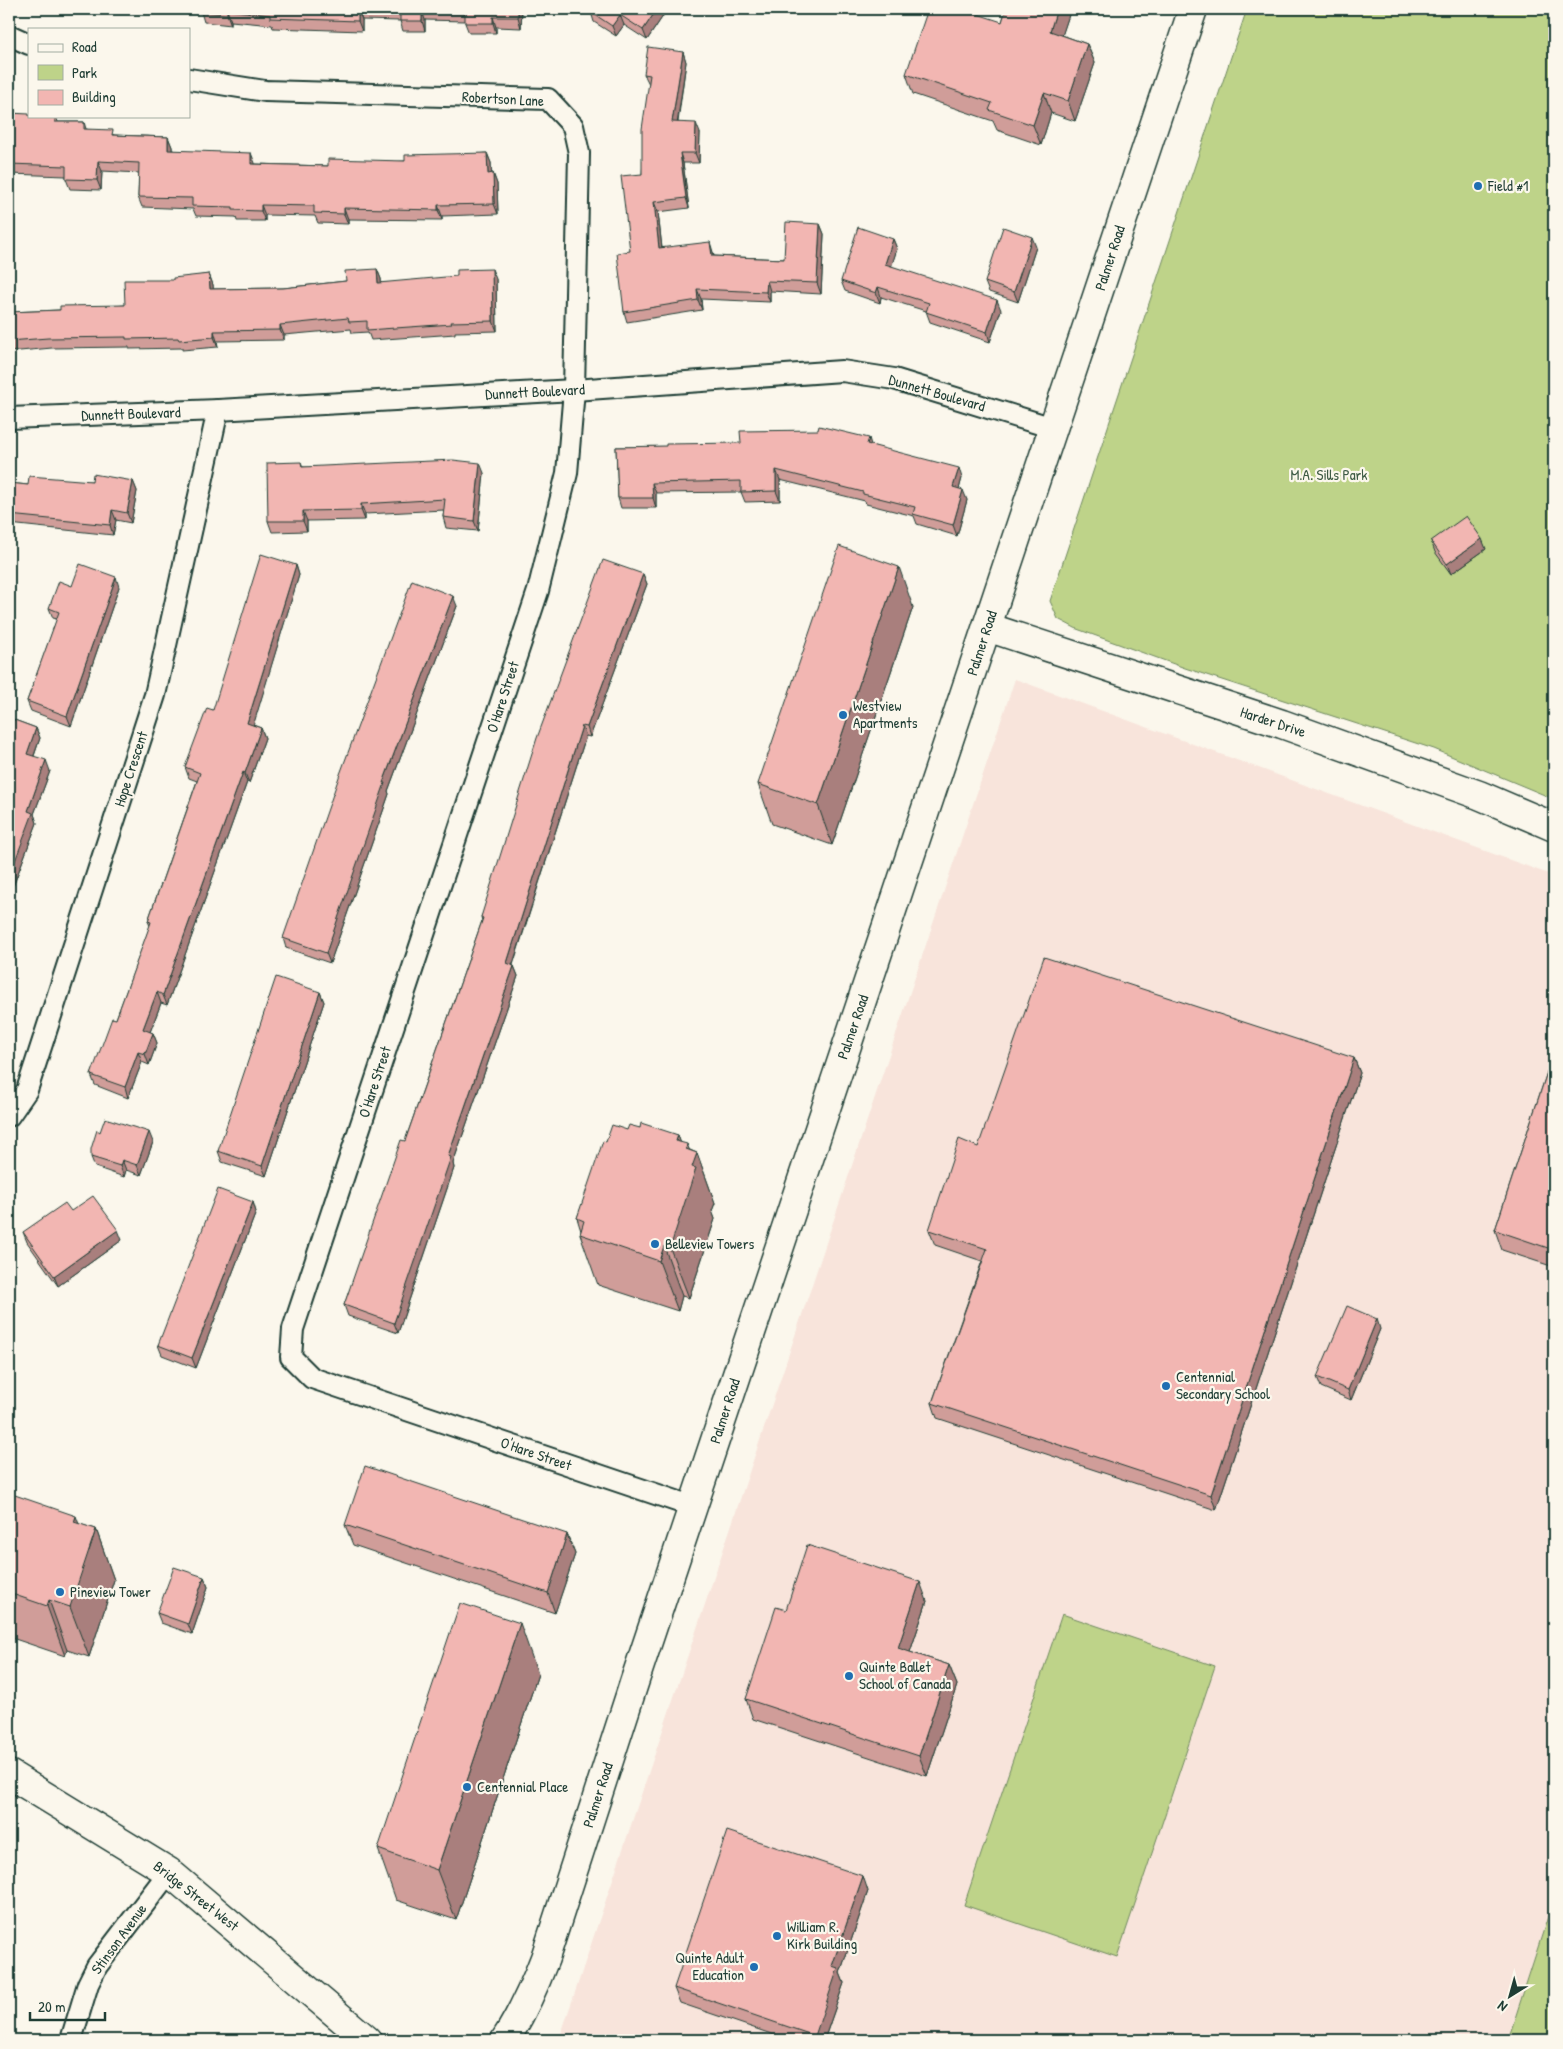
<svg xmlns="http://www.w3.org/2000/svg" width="1563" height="2049" viewBox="0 0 1563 2049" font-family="'Patrick Hand',sans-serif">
<rect width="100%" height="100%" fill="#fbf7ec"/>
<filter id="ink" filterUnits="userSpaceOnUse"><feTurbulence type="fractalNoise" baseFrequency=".02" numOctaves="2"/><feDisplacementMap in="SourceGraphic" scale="10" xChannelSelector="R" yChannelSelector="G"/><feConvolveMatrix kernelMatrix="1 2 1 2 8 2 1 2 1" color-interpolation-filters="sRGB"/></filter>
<g filter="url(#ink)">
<!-- built -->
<path fill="#f8e4db" d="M1015,679l539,197v1022l-46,142h-949z"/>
<!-- green -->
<g fill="#bed389" stroke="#6e885e">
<path d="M1247,9h307v790l-120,-50 -249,-81 -108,-39 -19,-10 -8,-18z"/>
<path d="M1062,1614l153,52 -98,291 -153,-52z"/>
<path d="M1554,1898v142h-46z"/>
</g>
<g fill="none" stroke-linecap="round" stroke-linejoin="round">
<defs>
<g id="street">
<path d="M9,35l20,9"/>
<path d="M189,79l76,12 283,8 25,27 6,27 -5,237 -7,83 -29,118 -245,738 -2,28 21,21 382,129"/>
<path d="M9,418l209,-8 356,-20 268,-19 52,8 159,49"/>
<path d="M9,1116l18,-26 128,-395 63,-285"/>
<path d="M71,2040l17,-56 9,-18 72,-94"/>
</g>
<g id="secondary">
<path d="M987,627l295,97 197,71 75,32"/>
<path d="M9,1774l160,98 198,168"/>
<path d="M505,2040c17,-26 29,-53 40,-82l90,-278 558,-1671"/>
</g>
</defs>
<!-- street casing -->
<use href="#street" stroke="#1f3d34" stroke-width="24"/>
<!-- secondary casing -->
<use href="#secondary" stroke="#1f3d34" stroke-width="31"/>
<!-- street -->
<use href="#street" stroke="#fbf7ec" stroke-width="20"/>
<!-- secondary -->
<use href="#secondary" stroke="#fbf7ec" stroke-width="28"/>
</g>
<!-- wall -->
<g fill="#d09d99" stroke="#1f3d34">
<path d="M148,9h10v2z"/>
<path d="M195,9h327l-1,19 -25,-1v6h-27l-4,-10v-2l-40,-1v11h-22l-3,-10 -38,-1v11l-89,-3 -1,-3 -41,-4v4l-27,-3 -3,-10v-2z"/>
<path d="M533,9h48v3l-46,2z"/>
<path d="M1006,9h65l-9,26 25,9 8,19 -20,58 -24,-8 -10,32 -44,-15 -4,-9 -80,-27 -7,-20 96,-52z"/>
<path d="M591,12l72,4 -16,24 -23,-15 -8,11 -22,-14z"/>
<path d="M683,52l3,10 -8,60 22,11 -1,30h-16l6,45 -31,4 4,36 51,4 1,4 70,3 36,-35 4,10 -3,60 -51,-3v11l-69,-3 1,11 -75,12 -3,-10 6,-61 12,-77 7,-90 -5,-10z"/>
<path d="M9,113l20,3h27l2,6h26l2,7 29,6 53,2 4,10v3l83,14 73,2 77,-5 82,-8 4,10v10h2l4,11 1,30 -56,2v4l-94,-1v5l-30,-1 -3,-7 -50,-1v6h-28l-1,-4 -40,-1 -3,-7 -51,-2 -4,-10 1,-24 -37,-2 -1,19 -31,-1 -4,-10v-3l-57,-2z"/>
<path d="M893,239l4,10 -6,17 110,44 -11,32 -60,-20 -4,-11 -45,-14 -1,6 -35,-12 -4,-10z"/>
<path d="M1036,247l-18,55 -29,-10 -4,-10z"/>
<path d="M377,269l4,10v4l115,-4 1,52 -42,1v2l-84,6 -3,-8 -16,1 -1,-4 -67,6v5l-67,1 1,6 -36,3v-2l-53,1v-2l-77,1 -43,4v-40l51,-2 65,-5 48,-25 36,-6 4,11v4l70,-1 63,-7z"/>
<path d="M871,445l91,33 -3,11 8,11 -10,36 -40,-12 -3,-8 -48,-12 -1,-3 -85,-21v21l-35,1 -4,-10 -85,1v15h-35l-3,-10 -2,-51z"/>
<path d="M301,462l2,5 181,6 -6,58 -32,-3 -3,-11 1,-7 -79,4v6l-58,1v10l-35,1 -4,-11z"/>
<path d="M92,481h41l4,10 -6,32 -15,-3 -3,15 -104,-11v-41l19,2z"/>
<path d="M1431,541l55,8 -35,25 -16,-22z"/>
<path d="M296,565l3,10 -46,150 8,3 4,10 -16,45 -2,-1 -80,223 -6,-2 -11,29 3,1 4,10 -8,22 -7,-3 -14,36 -33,-13 -4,-10 25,-56 34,-93 -2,-5 49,-140 -8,-3 -4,-11 28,-57z"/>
<path d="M643,574l4,10 -57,153 -4,-1 -73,229 1,1 4,10 -65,187 1,5 -56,165 -50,-17 -4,-11 61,-164 77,-220 -1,-4z"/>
<path d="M72,586l47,1 -48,139 -40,-15 -4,-10 30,-82 -4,-1 -4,-10z"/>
<path d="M457,606l-69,185 1,3 -59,169 -44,-15 -3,-10z"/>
<path d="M913,607l-81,238 -60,-21 -14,-40z"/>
<path d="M9,718l27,10 4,10 -6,18 16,15 -16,43 3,9 -28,74v-100l2,-7 -2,-1z"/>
<path d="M320,992l4,10 -58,174 -44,-14 -4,-11z"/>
<path d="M1554,1051v216l-52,-17 -7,-20z"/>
<path d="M1354,1058l6,15 -144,437 -279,-92 -5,-15 50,-142 -47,-16 -6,-15 49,-83z"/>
<path d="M640,1128l38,7 2,7 10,8 7,3 18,50 -3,8 3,8 -26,79 -7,-2 -4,15 -80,-26 -18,-51 1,-3 -4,-13 29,-76 21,-12z"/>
<path d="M153,1142l-12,33 -15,-5 -2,7 -29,-10 -4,-10z"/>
<path d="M253,1202l3,10 -60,156 -34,-13 -4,-10z"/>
<path d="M23,1232l99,8 -64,46 -31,-44z"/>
<path d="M1380,1329l-29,71 -30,-13 -4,-10z"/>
<path d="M9,1493l70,31 17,5 18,51 -25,77 -22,-7 -2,6 -56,-19z"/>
<path d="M345,1525l222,9 8,20 -20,59 -202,-68z"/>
<path d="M204,1577l4,10 -16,47 -31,-11 -4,-10z"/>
<path d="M927,1601l-17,51 39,13 8,20 -30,91 -174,-57 -7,-20 40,-89z"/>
<path d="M538,1674l-82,246 -60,-20 -18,-51z"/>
<path d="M868,1891l-28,82 4,10 -20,57h-35l-109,-37 -6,-15z"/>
</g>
<!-- shaded-wall -->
<g fill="#a97f7d" stroke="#1f3d34">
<path d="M518,9h4l-1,19 -3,-11z"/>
<path d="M657,9h3l3,7 -16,24 -4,-10z"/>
<path d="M1057,9h14l-14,42 -7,-20z"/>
<path d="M227,10l4,11v4l-4,-11z"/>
<path d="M358,10l4,10v11l-4,-10z"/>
<path d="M422,10l3,10v11l-3,-10z"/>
<path d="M620,15l4,10 -8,11 -4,-10z"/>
<path d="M493,17l3,10v6l-3,-10z"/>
<path d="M1087,44l8,19 -20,58 -7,-20z"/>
<path d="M683,52l3,10 -10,70 -4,-10z"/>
<path d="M1044,93l7,20 -10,32 -8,-20z"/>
<path d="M696,123l4,10 -1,30 -4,-10z"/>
<path d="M168,137l4,10v13l-4,-10z"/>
<path d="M251,153l4,10v11l-4,-10z"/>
<path d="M487,153l4,10 1,21 -4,-10z"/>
<path d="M680,153l3,10 6,45 -3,-10z"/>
<path d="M98,161l4,10 -1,19 -4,-10z"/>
<path d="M493,173l4,11 1,30 -4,-10z"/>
<path d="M654,202l4,10 5,47 -4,-11z"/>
<path d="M261,205l4,10v6l-4,-10z"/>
<path d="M438,205l4,11v4l-4,-10z"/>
<path d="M344,208l4,11v5l-4,-10z"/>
<path d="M820,224l4,10 -3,60 -4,-11z"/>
<path d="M1032,237l4,10 -18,55 -4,-10z"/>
<path d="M893,239l4,10 -8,25 -4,-10z"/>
<path d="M710,242l3,10 2,14 -3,-10z"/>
<path d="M377,269l4,10 1,14 -4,-10z"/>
<path d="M492,269l4,10 1,52 -4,-10z"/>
<path d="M209,274l4,11 1,14 -4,-10z"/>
<path d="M767,281l3,10v11l-4,-10z"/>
<path d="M878,287l3,10 -1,6 -4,-10z"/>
<path d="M697,289l4,10 1,11 -4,-10z"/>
<path d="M997,300l4,10 -11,32 -3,-10z"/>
<path d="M280,325l4,10v5l-4,-10z"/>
<path d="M214,331l3,10 1,6 -4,-10z"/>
<path d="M869,438l3,10 -5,-4z"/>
<path d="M480,463l4,10 -6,58 -4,-10z"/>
<path d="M959,468l3,10 -5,19 -4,-10z"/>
<path d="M776,470l4,10v21l-4,-10z"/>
<path d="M133,481l4,10 -6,32 -4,-10z"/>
<path d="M652,483l4,10v15l-3,-10z"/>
<path d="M963,490l4,10 -10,36 -4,-11z"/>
<path d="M361,504l4,10v6l-4,-10z"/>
<path d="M112,510l4,10 -3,15 -3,-10z"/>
<path d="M303,511l4,10v10l-4,-10z"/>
<path d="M1482,539l4,10 -35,25 -4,-10z"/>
<path d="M296,565l3,10 -48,158 -4,-10z"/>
<path d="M899,567l14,40 -81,238 -14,-40z"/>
<path d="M643,574l4,10 -57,153 -3,-10z"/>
<path d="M116,577l3,10 -48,139 -4,-10z"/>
<path d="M453,596l4,10 -69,185 1,3 -59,169 -4,-10 57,-170z"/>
<path d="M582,726l4,10 -76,237 -3,-10z"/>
<path d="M36,728l4,10 -9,26 -4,-10z"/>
<path d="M261,728l4,10 -16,45 -4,-10z"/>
<path d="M46,760l4,11 -16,43 3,9 -28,74v-20l19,-66z"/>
<path d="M243,772l4,10 -80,223 -4,-10z"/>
<path d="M514,966l4,10 -65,187 1,5 -56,165 -4,-10 54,-167z"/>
<path d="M157,992l4,11 -14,37 -4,-11z"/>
<path d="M320,992l4,10 -58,174 -4,-10z"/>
<path d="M153,1033l4,10 -8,22 -4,-11z"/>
<path d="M138,1052l4,10 -14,36 -3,-11z"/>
<path d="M1354,1058l6,15 -144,437 -5,-15z"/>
<path d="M149,1132l4,10 -12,33 -4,-10z"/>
<path d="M678,1135l15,43 -7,-29 1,-5 7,17 3,-8 18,50 -3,8 3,8 -26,79 -19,-50 6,-107z"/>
<path d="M122,1160l4,10 -2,7 -4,-11z"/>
<path d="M253,1202l3,10 -60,156 -4,-10z"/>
<path d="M118,1230l4,10 -64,46 -4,-10z"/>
<path d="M664,1246l18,50 -4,15 -19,-50z"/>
<path d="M1377,1319l3,10 -29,71 -3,-10z"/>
<path d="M76,1516l13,35 7,-22 18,51 -25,77 -19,-50 4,-85z"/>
<path d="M567,1534l8,20 -20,59 -7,-20z"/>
<path d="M204,1577l4,10 -16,47 -4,-10z"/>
<path d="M920,1582l7,19 -22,66 -7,-19z"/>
<path d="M49,1600l18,50 -2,6 -18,-50z"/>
<path d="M520,1623l18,51 -82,246 -19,-50z"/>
<path d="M949,1665l8,20 -30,91 -8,-20z"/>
<path d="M863,1876l5,15 -28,82 4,10 -20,57h-7l-2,-4 17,-70z"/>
</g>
<!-- building -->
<g fill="#f2b6b2" stroke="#1f3d34">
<path d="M201,9h317v8h-25v6h-28v-12l-43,-1v11h-22v-10l-42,-1v11l-88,-3v-3l-43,-5v4l-26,-2z"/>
<path d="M593,9h64l-14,21 -23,-15 -8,11 -21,-14z"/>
<path d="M928,9h34l40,13 4,-13h51l-7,22 37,13 -19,57 -24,-8 -11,32 -44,-15 3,-7 -86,-29z"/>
<path d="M648,47l35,5 -11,70 24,1 -1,30h-15l6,45 -32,4 5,46 51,-6 2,14 72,3 2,-37 34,2 -3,59 -50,-2 -1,11 -69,-3 1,11 -74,12 -7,-59 13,-2 -9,-75 21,-2v-45l8,-54 -6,-1z"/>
<path d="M9,113l20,1v2h26v6h29v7l29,1 -1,5 56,2v13l83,3v11l77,2v-7l77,2v-6l82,-2 1,21 5,-1 1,31 -56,1v5l-94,-2v6l-30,-1v-7l-53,-1v6l-28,-1v-3l-41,-1v-8l-54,-1 1,-34 -41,-2 -1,19 -31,-1v-13l-57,-2z"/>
<path d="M858,227l35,12 -8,25 112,36 -10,32 -61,-20 3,-9 -51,-16 -2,6 -35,-12z"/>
<path d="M1003,227l29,10 -18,55 -29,-10z"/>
<path d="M377,269l1,14 79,-7v-6l35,-1 1,52 -42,1 1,2 -85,6v-9l-18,1 -1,-4 -68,7v5l-66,1v6l-35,3 -1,-2 -52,1v-2l-78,1 -39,3v-29l51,-2v-4l65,-1 -1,-25h49v-2l36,-4 1,15 73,-1 63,-7 -1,-10z"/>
<path d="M819,426l50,12 -2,6 92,24 -6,19 10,3 -10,35 -40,-11 2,-7 -52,-13v-2l-87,-22v21l-35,1v-11l-89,2 1,15h-35l-2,-51 50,-1v-2l75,-1 -1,-12 78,-1z"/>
<path d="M453,460l27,3 -6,58 -31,-4 2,-18 -84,5v6l-58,1v10h-35l-1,-58 34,-1 1,5z"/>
<path d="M93,474l40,7 -6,32 -15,-3 -2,15 -101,-10v-32l19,2 1,-9 63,5z"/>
<path d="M1466,516l16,23 -35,25 -16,-23z"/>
<path d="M839,546l60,21 -81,238 -60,-21z"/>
<path d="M261,554l35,11 -49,158 14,5 -16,45 -2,-1 -80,223 -6,-3 -14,37 10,4 -8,21 -7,-2 -13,35 -34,-12 21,-57 4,1 35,-97 -3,-1 52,-148 -15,-6 22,-59 6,2z"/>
<path d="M603,560l40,14 -56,153 -5,-1 -75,237 7,3 -66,190 3,1 -57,166 -50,-18 57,-165 4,1 78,-223 -2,-1 56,-179z"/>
<path d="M80,564l36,13 -49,139 -40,-15 32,-89 -10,-4 10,-27 13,5z"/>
<path d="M412,580l41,16 -70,187h2l-59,170 -43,-15 56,-161z"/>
<path d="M9,718l27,10 -9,26 19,6 -18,51 5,2 -24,64v-80l5,-15 -5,-1z"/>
<path d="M1044,957l310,101 -143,437 -279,-92 55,-154 -58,-19 30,-91 19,8z"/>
<path d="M276,977l44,15 -58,174 -44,-15z"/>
<path d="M1554,1051v199l-59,-20z"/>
<path d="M105,1118l44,14 -12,33 -15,-5 -2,6 -29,-9v-8l6,-19 3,2z"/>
<path d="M641,1123l37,12 -2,6 11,3 -1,5 11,4 -5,14 4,1 -26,80 -6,-2 -5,15 -79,-27 4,-13 -7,-3 26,-77 3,1 6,-17 15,5 2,-5 11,3z"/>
<path d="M218,1189l35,13 -61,156 -34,-13z"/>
<path d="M93,1196l25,34 -64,46 -31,-44 42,-29 6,8z"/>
<path d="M1347,1306l30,13 -29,71 -31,-13z"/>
<path d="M365,1466l202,68 -19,59 -203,-68z"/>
<path d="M9,1493l67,23 -2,6 22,7 -26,78 -21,-7 -2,6 -38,-13z"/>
<path d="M807,1545l113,37 -22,66 51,17 -30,91 -173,-57 30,-92 10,3z"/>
<path d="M174,1567l30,10 -16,47 -31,-11z"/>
<path d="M460,1603l60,20 -83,247 -59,-21z"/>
<path d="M727,1831l136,45 -31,90 6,2 -23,68 -141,-48z"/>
</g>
</g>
<!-- markers -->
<g fill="#1f6fb2" stroke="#fbf7ec" stroke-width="2">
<circle cx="1478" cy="186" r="5"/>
<circle cx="843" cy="715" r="5"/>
<circle cx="655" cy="1244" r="5"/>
<circle cx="1166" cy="1386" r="5"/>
<circle cx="60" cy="1592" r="5"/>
<circle cx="849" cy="1676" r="5"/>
<circle cx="467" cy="1787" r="5"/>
<circle cx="777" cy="1936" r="5"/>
<circle cx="754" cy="1967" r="5"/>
</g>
<g text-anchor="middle" stroke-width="4.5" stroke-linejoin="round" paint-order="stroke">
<!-- street labels -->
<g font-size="15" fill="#1f3d34" stroke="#fbf7ec">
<text transform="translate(503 99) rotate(3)" y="5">Robertson Lane</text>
<text transform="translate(1110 258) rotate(-72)" y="5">Palmer Road</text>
<text transform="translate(535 392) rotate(-3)" y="5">Dunnett Boulevard</text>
<text transform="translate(937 393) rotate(16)" y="5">Dunnett Boulevard</text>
<text transform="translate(131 414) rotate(-2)" y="5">Dunnett Boulevard</text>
<text transform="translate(982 643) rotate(-72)" y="5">Palmer Road</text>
<text transform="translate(503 697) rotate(-72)" y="5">O'Hare Street</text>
<text transform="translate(1273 722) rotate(18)" y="5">Harder Drive</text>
<text transform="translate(131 769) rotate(-72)" y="5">Hope Crescent</text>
<text transform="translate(853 1027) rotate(-71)" y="5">Palmer Road</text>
<text transform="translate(375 1082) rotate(-72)" y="5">O'Hare Street</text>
<text transform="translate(725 1411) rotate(-72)" y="5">Palmer Road</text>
<text transform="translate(536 1454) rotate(19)" y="5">O'Hare Street</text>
<text transform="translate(598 1795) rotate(-72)" y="5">Palmer Road</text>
<text transform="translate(196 1896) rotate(38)" y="5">Bridge Street West</text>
<text transform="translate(119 1939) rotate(-54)" y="5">Stinson Avenue</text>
</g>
<!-- poi labels -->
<g font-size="15" fill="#1f3d34" stroke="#fbf7ec" text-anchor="start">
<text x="1488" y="191">Field #1</text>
<text x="853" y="711">Westview<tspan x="853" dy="17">Apartments</tspan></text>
<text x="665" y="1249">Belleview Towers</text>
<text x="1176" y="1382">Centennial<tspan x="1176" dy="17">Secondary School</tspan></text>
<text x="70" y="1597">Pineview Tower</text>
<text x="859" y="1672">Quinte Ballet<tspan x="859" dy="17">School of Canada</tspan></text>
<text x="477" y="1792">Centennial Place</text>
<text x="787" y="1932">William R.<tspan x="787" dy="17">Kirk Building</tspan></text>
<text x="744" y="1963" text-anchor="end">Quinte Adult<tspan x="744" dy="17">Education</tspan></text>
</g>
<!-- park labels -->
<g font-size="15" fill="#3f5b45" stroke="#fbf7ec">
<text x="1329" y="480">M.A. Sills Park</text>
</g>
</g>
<!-- margin -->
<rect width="1563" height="2049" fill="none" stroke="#fbf7ec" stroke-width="30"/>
<rect x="15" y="15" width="1533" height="2019" fill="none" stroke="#1f3d34" stroke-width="2" filter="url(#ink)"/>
<!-- legend -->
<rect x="28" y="28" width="162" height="90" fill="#fbf7ec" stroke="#a3ada2"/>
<rect x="38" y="44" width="25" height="8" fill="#fbf7ec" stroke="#a3ada2"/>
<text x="72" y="52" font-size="15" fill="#1f3d34">Road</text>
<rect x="38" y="65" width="25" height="15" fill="#bed389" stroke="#a3ada2"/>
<text x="72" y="78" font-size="15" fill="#1f3d34">Park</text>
<rect x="38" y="90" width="25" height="15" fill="#f2b6b2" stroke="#a3ada2"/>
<text x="72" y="102" font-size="15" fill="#1f3d34">Building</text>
<!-- north arrow -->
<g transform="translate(1510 1996) rotate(217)" stroke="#fbf7ec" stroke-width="4" paint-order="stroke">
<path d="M0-4L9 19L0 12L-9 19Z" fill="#1f3d34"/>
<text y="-8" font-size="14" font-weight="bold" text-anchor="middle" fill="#1f3d34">N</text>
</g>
<!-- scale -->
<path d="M30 2012v8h75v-8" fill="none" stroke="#1f3d34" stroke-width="2.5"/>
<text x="38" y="2012" font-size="15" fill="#1f3d34" stroke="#fbf7ec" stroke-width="4" paint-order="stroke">20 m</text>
</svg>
